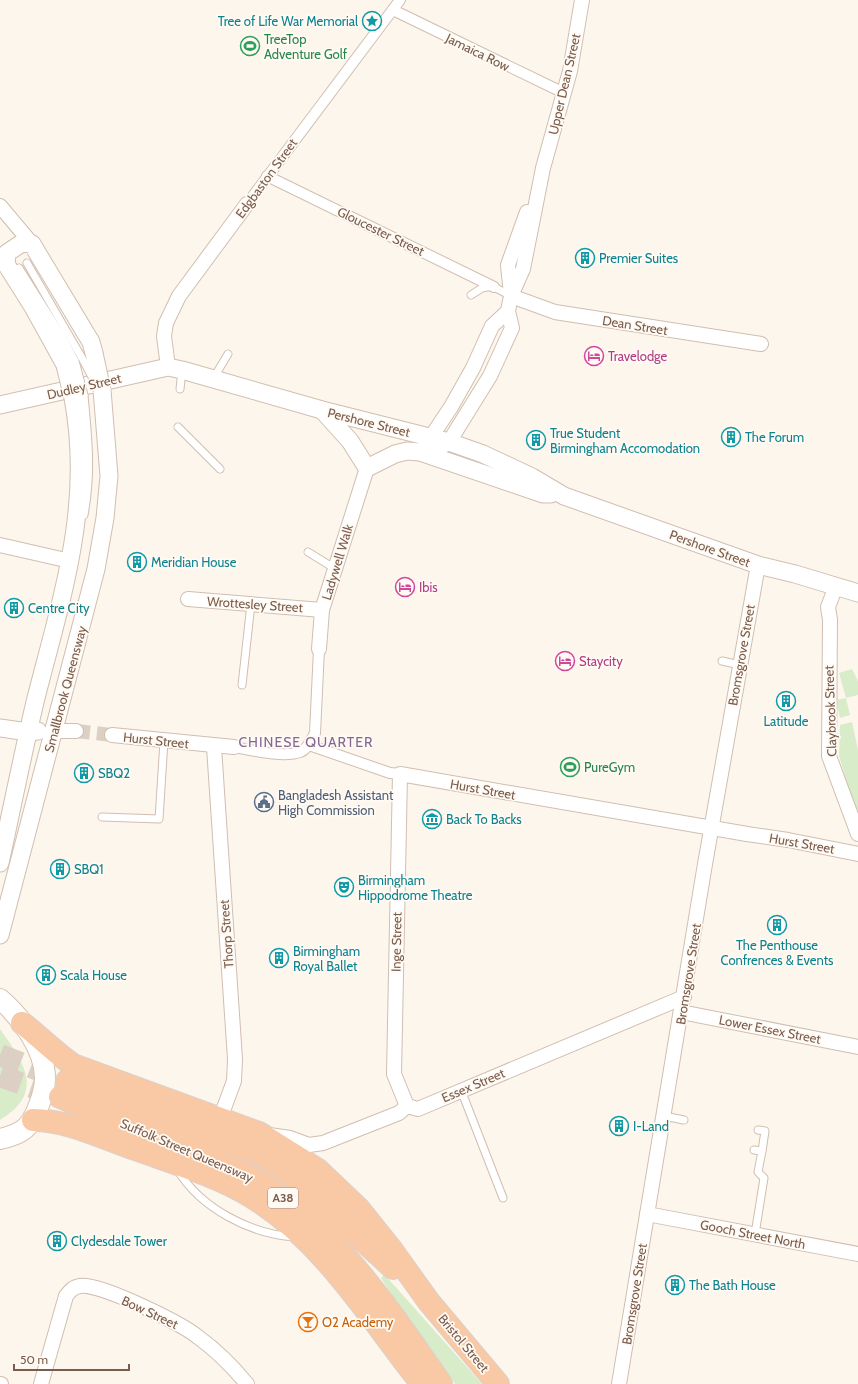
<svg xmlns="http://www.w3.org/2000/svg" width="858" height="1384" viewBox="0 0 858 1384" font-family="Cabin,sans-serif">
<rect width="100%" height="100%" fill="#fdf6ec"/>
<!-- green -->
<g fill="#d8ecc9">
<path d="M852,669l6,12v14l-12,3 4,17 -10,3 -4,-18 10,-2 -7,-25z"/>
<path d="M852,722l6,28v59l-3,-1 -16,-52 1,-31z"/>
<path d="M0,1029c24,34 46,63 0,91z"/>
<path d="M384,1274l98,110h-27l-42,-55 -32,-51z"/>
</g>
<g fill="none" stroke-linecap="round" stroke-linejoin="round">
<!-- minor-tunnel -->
<path stroke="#dcd0c4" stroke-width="14" stroke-dasharray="14 7" stroke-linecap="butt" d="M76,731l36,4"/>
<!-- trunk-tunnel -->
<g stroke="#dcd0c4" stroke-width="22" stroke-dasharray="22 11" stroke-linecap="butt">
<path d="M0,1055l67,26"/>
<path d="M0,1076l60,21"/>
</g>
<defs>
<g id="service">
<path d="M27,263l55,95"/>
<path d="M19,268l41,65 15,28"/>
<path d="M494,287l17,9"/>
<path d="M471,295l11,-7 10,-2"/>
<path d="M213,379l15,-25"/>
<path d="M180,389l2,-19"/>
<path d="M84,395c4,44 8,76 0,120"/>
<path d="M178,427l42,42"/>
<path d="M308,552l26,16"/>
<path d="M722,661l18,4"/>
<path d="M242,685l9,-81"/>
<path d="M102,817l57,2 5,-78"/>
<path d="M461,1090l42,108"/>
<path d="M664,1116l20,4"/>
<path d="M754,1150l8,1 3,-20 -7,-1"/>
<path d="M177,1169c23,39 73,65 118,68"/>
<path d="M755,1234l9,-56 -6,-6 4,-21"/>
</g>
<g id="pedestrian">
<path d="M393,10l171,83"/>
<path d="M267,176l227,111"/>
<path d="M247,204l153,-204"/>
<path d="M309,745l81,28 10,1"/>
<path d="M234,747c17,3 50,11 66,5 8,-3 11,-12 15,-19l4,-84"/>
</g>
<g id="minor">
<path d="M0,206l32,38"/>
<path d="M511,295l-3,-30 19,-53"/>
<path d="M511,296l44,16 206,32"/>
<path d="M168,367l-4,-31 2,-13 13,-27 68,-92"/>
<path d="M449,442l41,-66 22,-48 -4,-17 3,-15 12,-27 20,-101 27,-97 12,-71"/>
<path d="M425,446l26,-39 22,-39 19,-42 16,-15"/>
<path d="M0,545l70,16"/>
<path d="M836,586l-8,21 2,13 -1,136 29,78"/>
<path d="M188,599l134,11"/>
<path d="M319,649l3,-39 45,-142"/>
<path d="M54,731h22"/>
<path d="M112,735l122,12"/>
<path d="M214,747l21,312 -1,22 -14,38"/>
<path d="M681,1012l177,35"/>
<path d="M407,1106l-13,-32 6,-300 347,60 41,6 70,14"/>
<path d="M407,1106l11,3 266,-112"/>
<path d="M269,1135l21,3 19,7 14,-2 76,-30 8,-7"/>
<path d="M647,1214l211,40"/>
<path d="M0,1384h1"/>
<path d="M41,1384l25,-88c4,-5 7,-9 14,-10 20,-3 101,37 118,51 18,13 35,30 49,47"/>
<path d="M619,1384l86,-520 53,-299"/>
</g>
<g id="tertiary">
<path d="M65,365l-32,-58 -27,-43 1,-11 15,-10 10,1 59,98 3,11"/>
<path d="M0,405l168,-38 14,3 140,40 127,32 34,12 49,23 32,19 194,69 37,9 63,19"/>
<path d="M322,410l28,31 17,27 28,-14 12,-3 13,1 29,-10"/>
<path d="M420,452l123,42h8"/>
<path d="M0,728l28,4 10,-1"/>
<path d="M0,863c12,-55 23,-111 36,-165 26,-102 57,-193 37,-300"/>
<path d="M0,935l96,-366 9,-51 4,-42 -7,-86"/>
</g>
<path id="secondary" d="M0,999c21,18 45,50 45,79 0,9 -3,19 -6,27 -8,22 -16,29 -39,34"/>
<g id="trunk">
<path d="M22,1023c17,13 32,29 51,42l186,68 59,37 41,39 32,40 38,53 69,82"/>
<path d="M67,1081l191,72 35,24 100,91"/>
<path d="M60,1097l181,74c89,49 143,131 200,213"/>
<path d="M33,1120c35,0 70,18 102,29 39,14 81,26 117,48 73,45 118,122 170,187"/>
</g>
</defs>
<!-- service casing -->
<use href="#service" stroke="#d1beb0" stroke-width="9"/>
<!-- pedestrian casing -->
<use href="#pedestrian" stroke="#d1beb0" stroke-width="12"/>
<!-- minor casing -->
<use href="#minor" stroke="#d1beb0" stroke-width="16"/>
<!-- tertiary casing -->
<use href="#tertiary" stroke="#d1beb0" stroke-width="19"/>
<!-- secondary casing -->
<use href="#secondary" stroke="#d6c0b0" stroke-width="22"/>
<!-- trunk casing -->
<use href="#trunk" stroke="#dad1cd" stroke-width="24"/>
<!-- service -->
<use href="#service" stroke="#fff" stroke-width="7"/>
<!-- pedestrian -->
<use href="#pedestrian" stroke="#fff" stroke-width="10"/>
<!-- minor -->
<use href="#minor" stroke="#fff" stroke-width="14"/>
<!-- tertiary -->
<use href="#tertiary" stroke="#fff" stroke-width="17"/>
<!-- secondary -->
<use href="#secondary" stroke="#fff" stroke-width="20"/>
<!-- trunk -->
<use href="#trunk" stroke="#f9c8a4" stroke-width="22"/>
<defs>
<g id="service-bridge">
<path d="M82,358l11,21"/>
<path d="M75,361l9,34"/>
</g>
<g id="tertiary-bridge">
<path d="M94,353l8,37"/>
<path d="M65,365l8,33"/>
</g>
</defs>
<!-- service-bridge casing -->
<use href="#service-bridge" stroke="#d1beb0" stroke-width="9" stroke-linecap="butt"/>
<!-- tertiary-bridge casing -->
<use href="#tertiary-bridge" stroke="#d1beb0" stroke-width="19" stroke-linecap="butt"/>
<!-- service-bridge -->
<use href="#service-bridge" stroke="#fff" stroke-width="7"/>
<!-- tertiary-bridge -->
<use href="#tertiary-bridge" stroke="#fff" stroke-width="17"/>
</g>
<!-- icons -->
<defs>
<symbol id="sight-ring" viewBox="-11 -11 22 22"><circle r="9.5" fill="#fffaf3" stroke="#0f9aa8" stroke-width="1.5"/><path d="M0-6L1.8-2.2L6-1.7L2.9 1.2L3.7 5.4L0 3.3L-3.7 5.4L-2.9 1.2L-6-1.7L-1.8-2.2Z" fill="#0f9aa8"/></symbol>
<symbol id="stadium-ring" viewBox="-11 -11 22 22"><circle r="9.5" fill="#fffaf3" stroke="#2e9e5b" stroke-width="1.5"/><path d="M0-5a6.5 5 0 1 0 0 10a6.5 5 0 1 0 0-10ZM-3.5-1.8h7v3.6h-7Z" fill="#2e9e5b"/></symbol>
<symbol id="building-ring" viewBox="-11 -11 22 22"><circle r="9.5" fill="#fffaf3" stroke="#0f9aa8" stroke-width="1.5"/><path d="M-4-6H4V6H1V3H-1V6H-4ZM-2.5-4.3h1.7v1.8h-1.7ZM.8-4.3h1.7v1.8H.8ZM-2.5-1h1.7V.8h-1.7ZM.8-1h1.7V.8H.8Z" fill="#0f9aa8"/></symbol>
<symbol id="hotel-ring" viewBox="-11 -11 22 22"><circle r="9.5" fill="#fffaf3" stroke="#d1479c" stroke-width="1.5"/><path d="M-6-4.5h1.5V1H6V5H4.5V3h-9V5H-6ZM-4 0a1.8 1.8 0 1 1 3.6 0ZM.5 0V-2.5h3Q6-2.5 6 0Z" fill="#d1479c"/></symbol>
<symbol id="civic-ring" viewBox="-11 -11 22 22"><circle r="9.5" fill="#fffaf3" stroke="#5c6f8a" stroke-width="1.5"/><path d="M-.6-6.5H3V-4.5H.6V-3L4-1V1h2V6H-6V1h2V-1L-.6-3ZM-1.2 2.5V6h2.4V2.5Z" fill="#5c6f8a"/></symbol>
<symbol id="museum-ring" viewBox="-11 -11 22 22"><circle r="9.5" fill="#fffaf3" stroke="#0f9aa8" stroke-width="1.5"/><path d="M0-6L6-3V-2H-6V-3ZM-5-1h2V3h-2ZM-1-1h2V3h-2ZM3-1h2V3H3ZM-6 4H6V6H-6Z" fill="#0f9aa8"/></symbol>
<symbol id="theatre-ring" viewBox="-11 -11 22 22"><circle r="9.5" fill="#fffaf3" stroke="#0f9aa8" stroke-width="1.5"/><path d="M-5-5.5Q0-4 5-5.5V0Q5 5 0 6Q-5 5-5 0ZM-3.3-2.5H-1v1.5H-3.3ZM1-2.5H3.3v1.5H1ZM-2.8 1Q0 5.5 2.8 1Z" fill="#0f9aa8"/></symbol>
<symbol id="bar-ring" viewBox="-11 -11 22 22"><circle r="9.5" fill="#fffaf3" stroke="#e8710a" stroke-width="1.5"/><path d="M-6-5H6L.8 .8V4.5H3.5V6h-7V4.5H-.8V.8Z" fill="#e8710a"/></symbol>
</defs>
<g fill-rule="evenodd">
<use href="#sight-ring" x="361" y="10" width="22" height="22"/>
<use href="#stadium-ring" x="239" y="35" width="22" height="22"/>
<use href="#building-ring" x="574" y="247" width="22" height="22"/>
<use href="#hotel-ring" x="583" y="345" width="22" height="22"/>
<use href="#building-ring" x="720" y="426" width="22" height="22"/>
<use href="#building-ring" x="525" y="429" width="22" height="22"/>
<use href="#building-ring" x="126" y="551" width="22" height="22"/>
<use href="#hotel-ring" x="394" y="576" width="22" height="22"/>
<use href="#building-ring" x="3" y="597" width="22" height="22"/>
<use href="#hotel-ring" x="554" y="650" width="22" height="22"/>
<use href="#building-ring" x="775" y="690" width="22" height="22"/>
<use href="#stadium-ring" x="559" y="756" width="22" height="22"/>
<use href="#building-ring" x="73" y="762" width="22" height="22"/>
<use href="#civic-ring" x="253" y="791" width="22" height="22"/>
<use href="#museum-ring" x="421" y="808" width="22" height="22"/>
<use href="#building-ring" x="49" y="858" width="22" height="22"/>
<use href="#theatre-ring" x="333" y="876" width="22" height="22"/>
<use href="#building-ring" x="766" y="914" width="22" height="22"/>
<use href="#building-ring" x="268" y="947" width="22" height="22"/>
<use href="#building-ring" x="35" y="964" width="22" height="22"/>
<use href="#building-ring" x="608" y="1115" width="22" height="22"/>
<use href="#building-ring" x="46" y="1230" width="22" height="22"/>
<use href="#building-ring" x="664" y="1274" width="22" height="22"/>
<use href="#bar-ring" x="297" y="1311" width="22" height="22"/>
</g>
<g text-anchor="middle" stroke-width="3.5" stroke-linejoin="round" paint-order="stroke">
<!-- shield labels -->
<rect fill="#fffaf3" stroke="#a28b7f" stroke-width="1" x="268" y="1188" width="30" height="20" rx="3"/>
<g font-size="12" font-weight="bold" fill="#7a5c4d">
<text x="283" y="1202">A38</text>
</g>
<!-- culture labels -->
<g font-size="13" fill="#0d838f" stroke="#fffaf3" text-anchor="start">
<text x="358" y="26" text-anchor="end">Tree of Life War Memorial</text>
<text x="599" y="263">Premier Suites</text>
<text x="550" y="438">True Student<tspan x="550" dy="15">Birmingham Accomodation</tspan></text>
<text x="745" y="442">The Forum</text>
<text x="151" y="567">Meridian House</text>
<text x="28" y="613">Centre City</text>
<text x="786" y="726" text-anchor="middle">Latitude</text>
<text x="98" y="778">SBQ2</text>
<text x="446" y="824">Back To Backs</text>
<text x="74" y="874">SBQ1</text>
<text x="358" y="885">Birmingham<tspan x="358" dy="15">Hippodrome Theatre</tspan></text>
<text x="777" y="950" text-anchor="middle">The Penthouse<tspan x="777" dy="15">Confrences &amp; Events</tspan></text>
<text x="293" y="956">Birmingham<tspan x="293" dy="15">Royal Ballet</tspan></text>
<text x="60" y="980">Scala House</text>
<text x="633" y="1131">I-Land</text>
<text x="71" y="1246">Clydesdale Tower</text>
<text x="689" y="1290">The Bath House</text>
</g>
<!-- leisure labels -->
<g font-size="13" fill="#27864d" stroke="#fffaf3" text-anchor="start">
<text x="264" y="44">TreeTop<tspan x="264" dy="15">Adventure Golf</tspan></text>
<text x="584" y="772">PureGym</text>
</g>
<!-- street labels -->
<g font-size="13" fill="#7a5c4d" stroke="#fffaf3">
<text transform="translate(478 52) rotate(26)" y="5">Jamaica Row</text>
<text transform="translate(564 84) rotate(-77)" y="5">Upper Dean Street</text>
<text transform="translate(266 178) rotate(-54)" y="5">Edgbaston Street</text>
<text transform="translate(381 231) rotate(26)" y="5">Gloucester Street</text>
<text transform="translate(635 325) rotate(9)" y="5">Dean Street</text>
<text transform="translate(84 386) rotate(-13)" y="5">Dudley Street</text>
<text transform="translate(369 422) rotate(14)" y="5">Pershore Street</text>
<text transform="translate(710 548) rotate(20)" y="5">Pershore Street</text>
<text transform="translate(337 562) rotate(-73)" y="5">Ladywell Walk</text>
<text transform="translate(255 604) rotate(4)" y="5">Wrottesley Street</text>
<text transform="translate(741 655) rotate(-80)" y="5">Bromsgrove Street</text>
<text transform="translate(65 689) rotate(-75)" y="5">Smallbrook Queensway</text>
<text transform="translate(830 711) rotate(-92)" y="5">Claybrook Street</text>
<text transform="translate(156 740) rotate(6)" y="5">Hurst Street</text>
<text transform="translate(483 789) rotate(10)" y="5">Hurst Street</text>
<text transform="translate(802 843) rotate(10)" y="5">Hurst Street</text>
<text transform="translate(226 934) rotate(-94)" y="5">Thorp Street</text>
<text transform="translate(396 942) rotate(-89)" y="5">Inge Street</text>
<text transform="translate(688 974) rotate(-81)" y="5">Bromsgrove Street</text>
<text transform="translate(770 1029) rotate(11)" y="5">Lower Essex Street</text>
<text transform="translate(473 1085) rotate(-23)" y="5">Essex Street</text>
<text transform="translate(187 1150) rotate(23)" y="5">Suffolk Street Queensway</text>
<text transform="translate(753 1234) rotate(11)" y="5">Gooch Street North</text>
<text transform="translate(634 1294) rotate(-81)" y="5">Bromsgrove Street</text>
<text transform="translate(150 1312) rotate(25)" y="5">Bow Street</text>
<text transform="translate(464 1343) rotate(50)" y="5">Bristol Street</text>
</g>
<!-- hotel labels -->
<g font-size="13" fill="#b23c85" stroke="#fffaf3" text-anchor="start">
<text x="608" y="361">Travelodge</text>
<text x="419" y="592">Ibis</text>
<text x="579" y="666">Staycity</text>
</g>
<!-- service labels -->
<g font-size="13" fill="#4e5e75" stroke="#fffaf3" text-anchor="start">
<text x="278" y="800">Bangladesh Assistant<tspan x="278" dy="15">High Commission</tspan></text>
</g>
<!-- food labels -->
<g font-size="13" fill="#c56008" stroke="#fffaf3" text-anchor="start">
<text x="322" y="1327">O2 Academy</text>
</g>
<!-- neighbourhood labels -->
<g font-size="14" letter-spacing="1" fill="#846695" stroke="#fffaf3">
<text x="306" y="747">CHINESE QUARTER</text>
</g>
</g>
<!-- scale -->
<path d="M14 1364v6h115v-6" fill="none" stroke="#7a5c4d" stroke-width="2"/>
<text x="20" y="1364" font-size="12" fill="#7a5c4d" stroke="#fffaf3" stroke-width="3" paint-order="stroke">50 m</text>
</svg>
